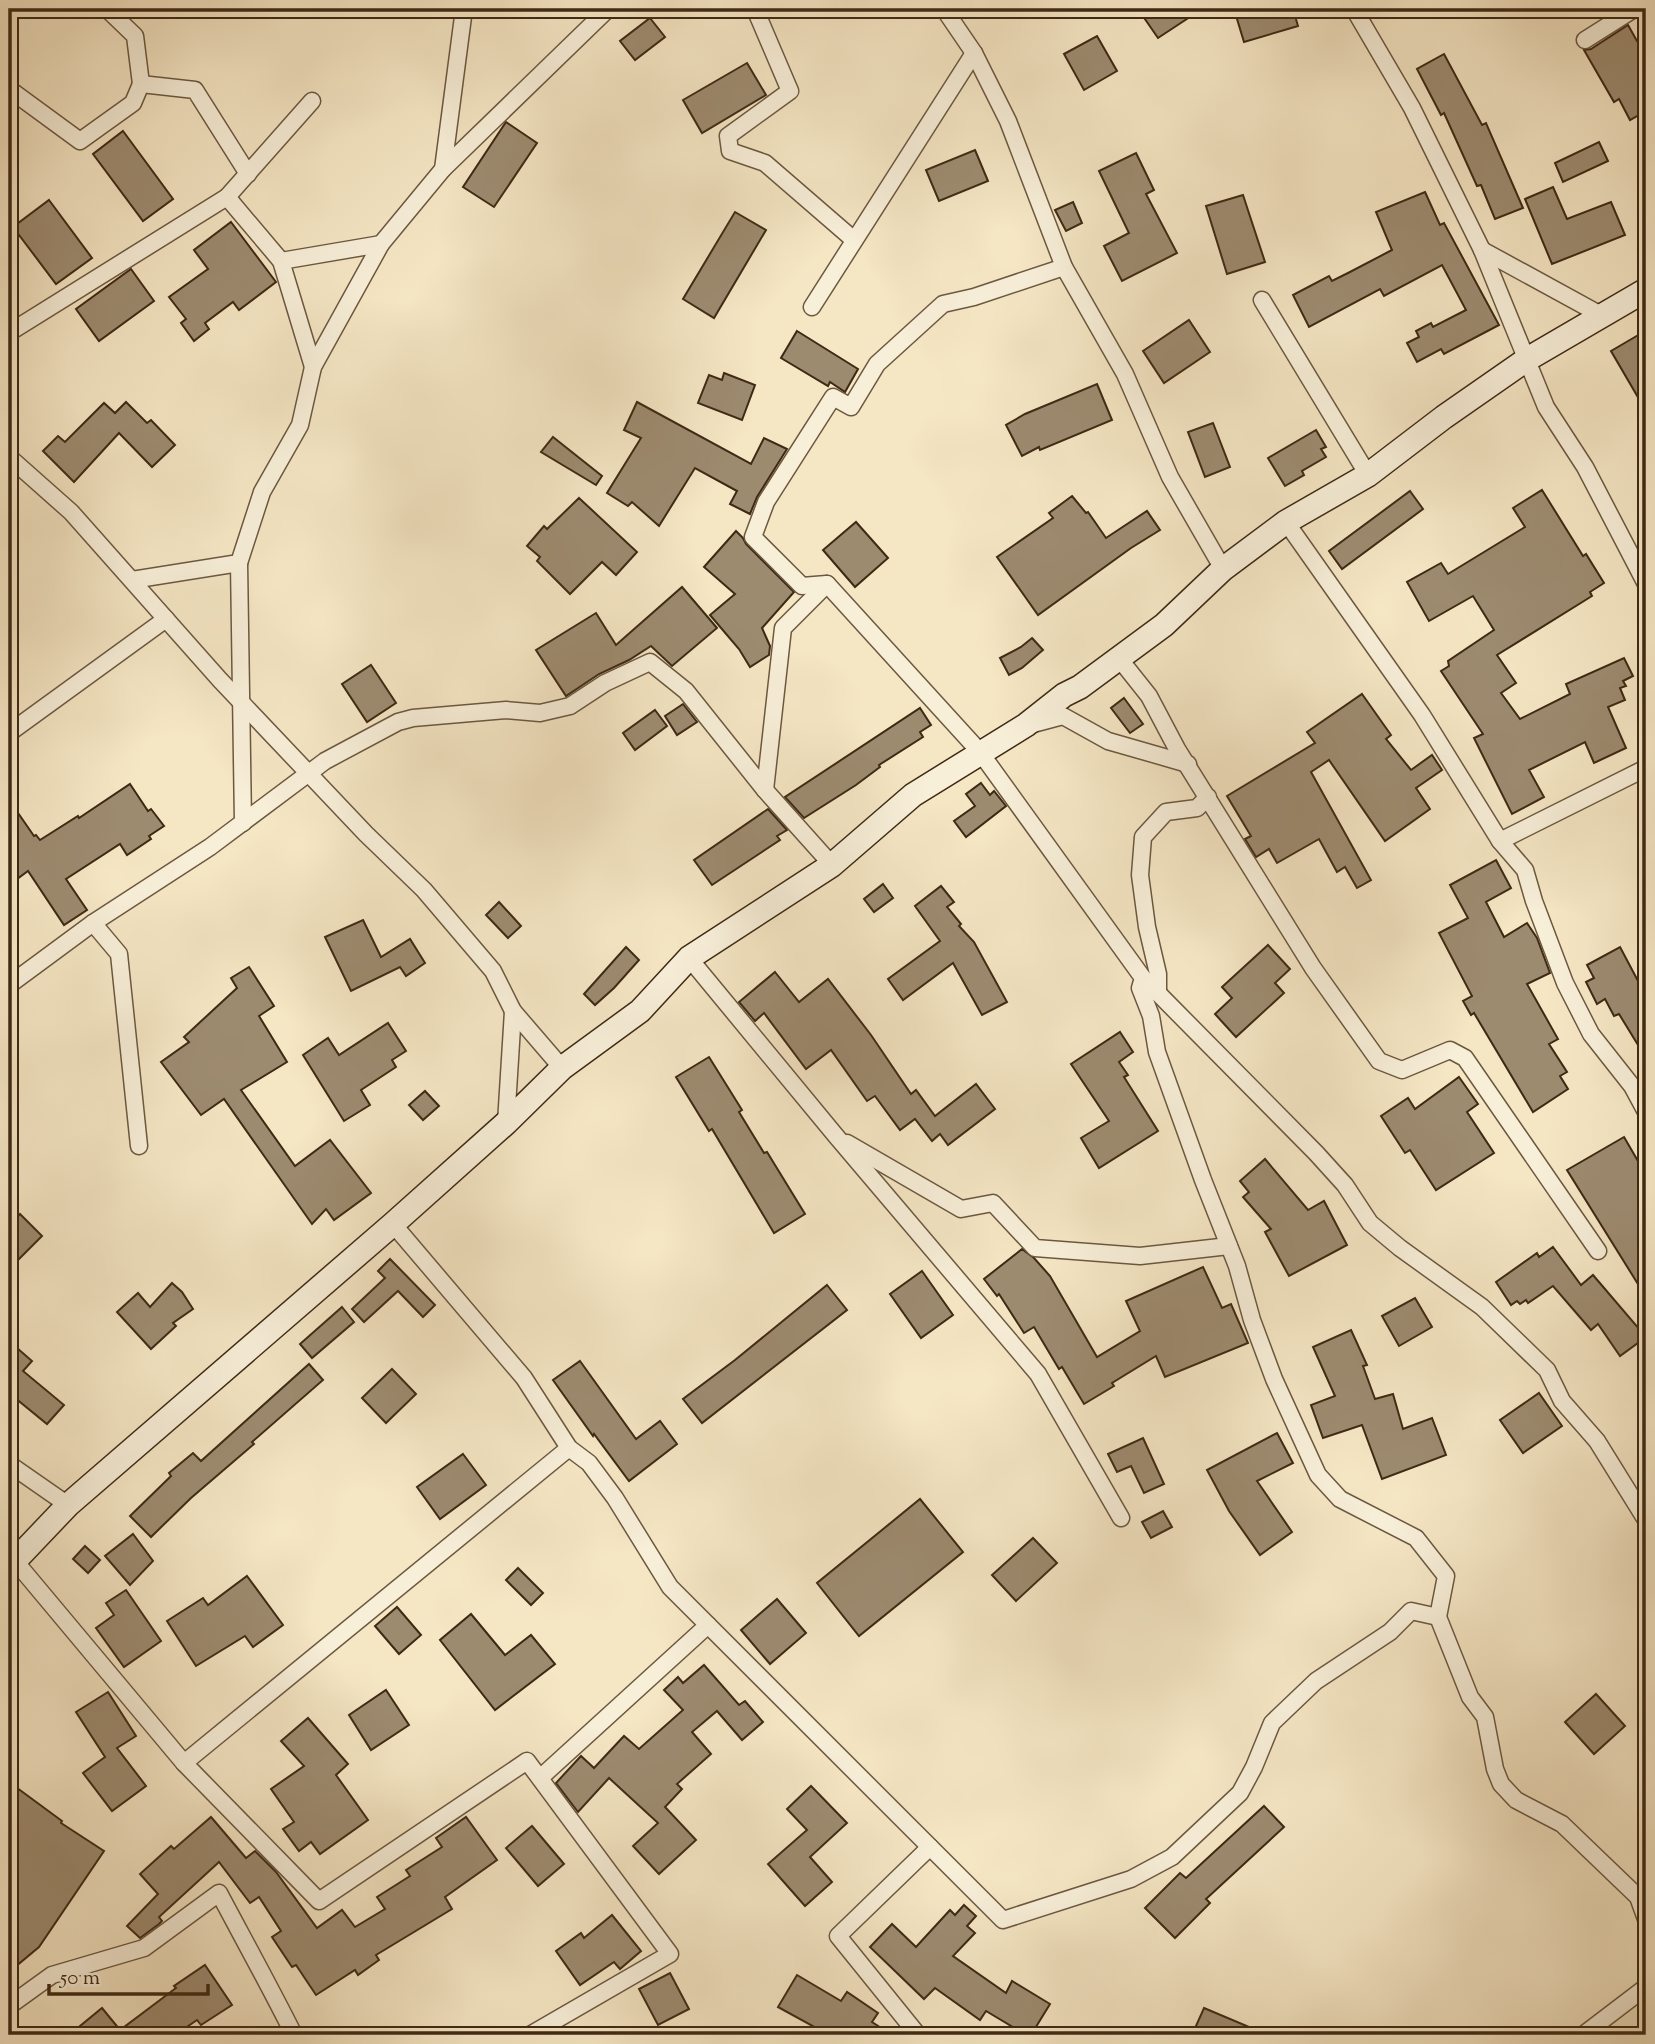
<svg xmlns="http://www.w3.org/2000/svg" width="1655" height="2044" viewBox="0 0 1655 2044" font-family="'Sorts Mill Goudy',serif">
<rect width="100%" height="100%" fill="#f5e6c4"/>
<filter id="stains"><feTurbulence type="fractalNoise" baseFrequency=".00286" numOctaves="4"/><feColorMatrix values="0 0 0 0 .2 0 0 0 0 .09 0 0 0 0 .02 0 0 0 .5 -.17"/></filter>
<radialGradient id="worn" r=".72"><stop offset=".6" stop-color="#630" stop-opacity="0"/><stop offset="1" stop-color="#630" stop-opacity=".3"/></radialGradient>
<!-- building -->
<g fill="#9d8b70" stroke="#3e2914" stroke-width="2">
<path d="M1138,9h64l-44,29z"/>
<path d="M1234,9h59l5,17 -54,16z"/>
<path d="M650,18l15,19 -30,23 -15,-19z"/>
<path d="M1628,25l9,16 9,-8v78l-16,9 -11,-21 -5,3 -30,-52 7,-1z"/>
<path d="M1097,36l20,35 -33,19 -20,-36z"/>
<path d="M1444,54l38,71 4,-2 37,85 -28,11 -14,-34 -4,1 -33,-73 -3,2 -24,-46z"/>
<path d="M747,63l19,32 -64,38 -19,-33z"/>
<path d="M506,122l31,21 -43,64 -31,-20z"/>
<path d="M123,131l50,68 -30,22 -50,-67z"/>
<path d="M1599,142l9,19 -45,21 -8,-19z"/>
<path d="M975,150l13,31 -49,20 -13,-31z"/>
<path d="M1136,153l18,37 -8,4 31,59 -55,28 -18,-35 25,-13 -30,-62z"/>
<path d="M1553,187l14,32 44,-17 14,33 -73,29 -27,-65z"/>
<path d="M1425,192l15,33 4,-2 55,102 -55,29 -3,-5 -24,13 -10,-19 12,-6 -3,-6 15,-8 2,4 33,-17 -24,-45 -58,31 -4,-7 -71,38 -16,-32 36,-19 3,5 16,-8 44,-23 -16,-38z"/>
<path d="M1243,195l22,67 -38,12 -21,-68z"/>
<path d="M49,200l43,58 -36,26 -43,-57z"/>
<path d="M1073,202l9,21 -16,8 -11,-21z"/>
<path d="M735,212l31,18 -52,88 -31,-19z"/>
<path d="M231,222l45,60 -37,28 -6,-8 -28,21 4,6 -15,12 -13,-18 5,-4 -17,-22 39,-28 -14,-19z"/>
<path d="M131,269l23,32 -55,40 -23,-32z"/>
<path d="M1189,320l21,32 -46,31 -21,-32z"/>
<path d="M797,331l61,38 -13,23 -15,-10 -2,4 -47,-28z"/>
<path d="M1640,334l6,10v67l-35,-60z"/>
<path d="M724,373l31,12 -13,35 -44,-17 11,-28 13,5z"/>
<path d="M1097,384l15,36 -72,30 -1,-3 -17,9 -16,-31 19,-11z"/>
<path d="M126,402l21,21 4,-3 24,25 -23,22 -33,-34 -45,49 -31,-31 15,-15 7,6 39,-39 11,10z"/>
<path d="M637,402l114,62 13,-26 23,11 -30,48 -7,17 -20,-10 7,-13 -42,-23 -36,58 -27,-24 -4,4 -21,-13 34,-55 -17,-8z"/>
<path d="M1213,423l17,44 -25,10 -17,-45z"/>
<path d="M1316,430l10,17 -5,2 5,8 -24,14 2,4 -19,11 -17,-28z"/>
<path d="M553,437l49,39 -6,9 -55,-33z"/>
<path d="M1542,490l41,66 3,-2 18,29 -14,9 2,4 -95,59 19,28 -15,10 19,26 50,-25 -4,-10 58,-26 9,18 -10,5 3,5 -6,2 5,12 -17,7 18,41 -32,15 -9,-21 -56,28 15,27 -32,17 -38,-76 9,-4 -42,-63 8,-5 -1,-5 46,-31 -21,-34 -44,25 -22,-39 34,-19 7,11 77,-47 -12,-19z"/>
<path d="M1410,491l13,18 -81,60 -13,-18z"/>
<path d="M1072,496l14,17 2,-1 18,26 41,-27 13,19 -29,18 -93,67 -41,-58 56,-39 -4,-5z"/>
<path d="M579,498l58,54 -21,23 -14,-13 -32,32 -33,-33 3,-4 -13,-11 17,-20 3,3z"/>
<path d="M856,522l32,36 -33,29 -32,-37z"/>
<path d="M736,531l7,7 3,6 48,48 -32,36 8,18 -1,9 -19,12 -11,-18 -29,-34 25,-21 -31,-27z"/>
<path d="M682,587l35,41 -45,38 -21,-20 -22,14 -30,14 -33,22 -30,-46 60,-37 20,32z"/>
<path d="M1032,638l11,12 -21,18 -13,7 -9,-17 21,-11z"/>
<path d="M371,665l25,38 -29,19 -25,-38z"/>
<path d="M1362,694l29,41 -5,4 25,31 21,-15 10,15 -26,18 14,21 -45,32 -56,-81 -18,12 60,108 -14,8 -12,-21 -8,5 -18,-33 -42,24 -8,-14 -13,8 -11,-18 6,-3 -24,-40 88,-53 -8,-11z"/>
<path d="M1124,698l19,26 -13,9 -19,-25z"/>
<path d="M683,704l14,18 -20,13 -12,-19z"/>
<path d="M920,708l11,17 -11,7 3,5 -44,28 1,2 -24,18 -52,33 -19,-21z"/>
<path d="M655,710l12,16 -32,24 -12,-17z"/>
<path d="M981,783l9,12 4,-4 12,15 -40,31 -12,-16 21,-15 -9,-12z"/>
<path d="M130,784l18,27 3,-2 13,17 -15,10 2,3 -24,16 -7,-11 -54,35 21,31 -23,15 -36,-54 -19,14v-85l25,36 2,-1 4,5 38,-24 1,2z"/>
<path d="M768,809l19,21 -10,6 3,4 -68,45 -18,-25z"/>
<path d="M1496,860l15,28 -25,14 18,35 23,-14 10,15 13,35 -23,11 31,55 -9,5 18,28 -7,4 8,13 -35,23 -59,-99 -3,2 -8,-14 9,-5 -33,-63 29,-15 -18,-33z"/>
<path d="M883,884l10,14 -19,14 -10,-13z"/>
<path d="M941,886l13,16 -7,5 14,17 -2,2 15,16 33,60 -25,13 -29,-52 -50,37 -15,-21 52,-38 -25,-35z"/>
<path d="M499,902l22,24 -13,12 -22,-23z"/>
<path d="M363,920l18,37 29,-18 15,24 -19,13 -6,-9 -49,24 -26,-54z"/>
<path d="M1268,945l22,24 -15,14 9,10 -48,44 -21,-23 17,-16 -10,-11z"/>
<path d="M626,947l13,13 -25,28 -19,17 -11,-11z"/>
<path d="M1620,947l26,49v62l-27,-44 -5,2 -9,-17 -8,5 -11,-22 8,-4 -7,-13z"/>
<path d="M249,967l25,39 -15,10 28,46 -46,28 54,76 35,-26 41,53 -37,27 -8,-11 -14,15 -88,-125 -23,16 -40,-53 28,-20 -5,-5 53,-49 -6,-10z"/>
<path d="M775,972l24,30 29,-23 43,56 40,59 5,-4 19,26 41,-32 19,25 -47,36 -8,-11 -8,7 -17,-22 -15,11 -25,-34 -8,5 -36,-51 -25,19 -42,-56 -9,8 -16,-19z"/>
<path d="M388,1023l18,28 -14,9 4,7 -35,23 9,15 -26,16 -41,-66 25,-17 11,17z"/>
<path d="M1120,1032l13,20 -14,10 9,13 -4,2 34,54 -59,37 -18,-30 28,-17 -38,-57z"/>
<path d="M709,1057l33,53 -3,2 25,41 3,-1 38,62 -31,19 -62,-104 -3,2 -33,-54z"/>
<path d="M1459,1077l19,27 -11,8 27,41 -58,37 -26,-40 -5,3 -24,-37 27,-18 7,11z"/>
<path d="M425,1091l14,15 -16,14 -14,-15z"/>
<path d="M1624,1137l18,31 -3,2 7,11v116l-79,-127z"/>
<path d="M1265,1159l43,51 16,-9 23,44 -58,31 -24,-44 6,-3 -28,-32 6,-5 -9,-11z"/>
<path d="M20,1214l22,22 -33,33v-43z"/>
<path d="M1553,1247l28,38 12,-10 53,62 -26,19 -22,-32 -7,6 -38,-44 -25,17 -2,-3 -6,4 -3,-3 -6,4 -15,-23 41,-29 2,4z"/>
<path d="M1022,1249l12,9 16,18 47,81 43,-26 -14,-30 77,-34 19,41 9,-4 17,39 -83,34 -9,-21 -44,27 2,3 -30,18 -22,-37 -3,2 -25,-42 -10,6 -25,-39 -2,2 -13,-17z"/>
<path d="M390,1259l45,46 -12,12 -25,-26 -34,31 -12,-13 33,-31 -7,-7z"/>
<path d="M922,1271l31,44 -32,23 -31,-44z"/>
<path d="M172,1283l10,9 11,17 -20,14 3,3 -25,23 -34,-37 21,-19 12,14z"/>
<path d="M827,1285l20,25 -145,113 -19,-24 52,-39z"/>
<path d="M1415,1298l17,29 -33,19 -17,-30z"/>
<path d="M342,1307l12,15 -42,36 -12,-14z"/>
<path d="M1351,1330l16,35 -4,1 12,33 18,-5 10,35 29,-11 14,37 -64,24 -20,-54 -39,13 -12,-33 24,-9 -22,-49z"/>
<path d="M9,1341l23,20 -9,10 41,34 -17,19 -38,-31z"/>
<path d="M580,1361l56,78 24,-18 17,23 -48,37 -35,-47 -1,2 -40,-56z"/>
<path d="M309,1364l14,16 -71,62 2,2 -63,54 -40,39 -21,-21 41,-40 -2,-3 24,-20 8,8z"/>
<path d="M392,1369l24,25 -30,29 -24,-25z"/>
<path d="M1539,1393l23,33 -39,27 -23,-33z"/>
<path d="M1277,1433l16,30 -36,18 35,51 -32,23 -31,-44 -22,-41z"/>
<path d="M1143,1438l21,46 -20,9 -13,-27 -14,6 -9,-18z"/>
<path d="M463,1454l23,31 -46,34 -23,-32z"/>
<path d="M920,1499l43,53 -104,84 -42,-53z"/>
<path d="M1163,1511l9,16 -21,11 -9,-16z"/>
<path d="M133,1534l20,27 -23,24 -25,-29z"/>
<path d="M1033,1538l24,25 -41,38 -24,-26z"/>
<path d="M85,1546l15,14 -12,13 -15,-14z"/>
<path d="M518,1568l25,25 -12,12 -25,-25z"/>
<path d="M247,1576l36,49 -30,22 -8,-11 -49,30 -29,-45 36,-23 5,7z"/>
<path d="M126,1590l35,51 -37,26 -28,-39 18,-13 -8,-12z"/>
<path d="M777,1599l29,34 -36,31 -29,-34z"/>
<path d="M397,1607l24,28 -22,19 -24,-28z"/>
<path d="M471,1614l34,41 26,-20 24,29 -60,46 -55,-70z"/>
<path d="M704,1665l35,40 6,-4 18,21 -21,18 -25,-29 -25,21 19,22 -34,30 5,5 -17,18 31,33 -37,34 -26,-28 25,-23 -49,-45 -31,34 -22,-29 25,-27 13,12 30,-32 15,13 44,-39 -19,-20 14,-13 5,6z"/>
<path d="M386,1690l23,35 -38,25 -22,-35z"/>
<path d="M108,1692l28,44 -19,12 29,38 -34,25 -29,-38 22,-16 -29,-45z"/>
<path d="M1596,1694l29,32 -31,28 -29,-32z"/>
<path d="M308,1718l40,46 -12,11 32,45 -48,34 -9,-12 -12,9 -16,-22 11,-7 -23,-33 33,-23 -23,-25z"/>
<path d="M9,1782l53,39 -1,2 43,28 -65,96 -30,25z"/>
<path d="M811,1786l36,37 -37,34 22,25 -27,24 -37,-42 39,-34 -20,-21z"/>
<path d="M1264,1806l20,21 -78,72 4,4 -35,35 -30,-30 35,-35 6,5z"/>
<path d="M211,1817l35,41 9,-7 21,21 41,56 25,-18 13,17 30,-18 -8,-12 33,-21 -4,-6 36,-23 -6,-9 30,-21 31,43 -52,37 7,12 -76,46 3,5 -21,15 -3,-5 -39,25 -20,-30 -4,2 -20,-30 9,-6 -22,-34 -9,6 -31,-41 -60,55 3,4 -3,3 -19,14 -13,-12 31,-32 -18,-20 31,-28 3,3z"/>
<path d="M532,1826l32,38 -26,22 -32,-38z"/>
<path d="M964,1905l12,11 -9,10 8,7 -22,23 53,37 6,-12 38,23 -19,31h-5l-40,-24 -6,9 -45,-32 -11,11 -54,-52 22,-23 24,23 34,-37 5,5z"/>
<path d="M612,1915l29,36 -21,18 -6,-7 -34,23 -24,-34 25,-18 3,5z"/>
<path d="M205,1965l27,40 -31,20 -4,-5 -22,15h-106l33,-27 18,22 56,-42 -2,-2z"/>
<path d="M670,1973l19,36 -31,16 -19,-36z"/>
<path d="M797,1975l44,26 6,-9 31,21 -6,9 20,13h-63l-51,-28z"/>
<path d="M1204,2008l64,27h-76z"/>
</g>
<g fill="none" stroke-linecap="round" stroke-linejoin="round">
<defs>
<g id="street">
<path d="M107,9l28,27 6,48 54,6 53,84"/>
<path d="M755,9l35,82 -62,45 2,15 35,12 89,77"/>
<path d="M944,9l30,44 34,68 56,146 61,107 45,103 53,92"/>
<path d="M1354,9l58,99 70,142 64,157 39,60 61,117"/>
<path d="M1585,40l49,-31"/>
<path d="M9,89l71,52 53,-38 8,-19"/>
<path d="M443,169l21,-160"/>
<path d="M227,197l85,-96"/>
<path d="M1482,250l119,65"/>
<path d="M281,261l100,-17"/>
<path d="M1064,267l-90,30 -31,7 -66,60 -26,43 -18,-10 -67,105 -13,35 49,49 25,-2 153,168 163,226 -3,10 11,28 6,36 46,128 34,86 15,54 22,59 44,96 22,24 76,39 30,38 -8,41 32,80 15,20 10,52 6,15 15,16 46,24 76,73 8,22"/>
<path d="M1262,300l106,175"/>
<path d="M812,307l162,-254"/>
<path d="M15,329l212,-132 54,64 32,106"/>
<path d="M9,457l62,55 149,168 146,154 58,56 69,81 20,40 49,57"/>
<path d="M1286,522l136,193 78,126 25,29 9,31 31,82 26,51 41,52 14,26"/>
<path d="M239,563l4,260"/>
<path d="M132,580l107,-17 23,-71 38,-67 13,-58 68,-123 62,-75 165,-160"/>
<path d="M1118,657l31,39 28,53 136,219 66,93 23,9 48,-20 15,8 133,193"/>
<path d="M1033,724l30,-8 45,25 80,23"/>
<path d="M9,733l157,-114"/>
<path d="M765,790l18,-162 44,-44"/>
<path d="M1500,841l146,-73"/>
<path d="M93,923l26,31 20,192"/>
<path d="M689,958l147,178 202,238 83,144"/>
<path d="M1143,978l173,175 29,32 25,38 30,25 82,59 65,63 15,31 35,40 49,79"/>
<path d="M9,985l84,-62 117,-76 115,-86 73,-39 15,-4 93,-8 34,3 30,-7 35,-23 45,-21 36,29 79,99 67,75"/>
<path d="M1158,993v-19l-11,-47 -7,-52 3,-38 23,-25 31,-4 11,-11"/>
<path d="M506,1123l7,-112"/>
<path d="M847,1143l114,66 32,-6 42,45 105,8 89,-10"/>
<path d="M393,1224l131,154 45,70 20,15 26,35 55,89 333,333 128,-41 41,-22 68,-64 14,-26 18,-44 44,-42 74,-49 21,-21 27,6"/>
<path d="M9,1464l59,41"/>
<path d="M15,1561l169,202 135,138 208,-140 143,193 -140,81"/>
<path d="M184,1763l385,-315"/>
<path d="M540,1778l168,-153"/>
<path d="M9,2006l43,-31 92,-27 75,-55c25,47 51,94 75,142"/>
<path d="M918,2035l-80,-99 92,-89"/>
<path d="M1583,2035l63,-48"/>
</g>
<path id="secondary" d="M9,1567l59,-62 325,-281 113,-101 56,-55 78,-57 49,-53 143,-93 81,-70 113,-70 38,-30 16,-8 84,-62 59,-56 63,-47 82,-47 76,-58 82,-57 120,-70"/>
</defs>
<!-- street casing -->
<use href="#street" stroke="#6c5840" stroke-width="19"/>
<!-- secondary casing -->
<use href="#secondary" stroke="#3e2914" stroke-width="26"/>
<!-- street -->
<use href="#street" stroke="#f8efd9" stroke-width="16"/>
<!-- secondary -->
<use href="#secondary" stroke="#f8efd9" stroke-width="23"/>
</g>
<!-- margin -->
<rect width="1655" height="2044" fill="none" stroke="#f5e6c4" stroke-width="35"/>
<rect x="10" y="10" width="1634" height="2023" fill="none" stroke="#3e2914" stroke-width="3.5"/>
<rect x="18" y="18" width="1620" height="2009" fill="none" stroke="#3e2914" stroke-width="2"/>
<!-- scale -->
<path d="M49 1984v10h159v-10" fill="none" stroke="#3e2914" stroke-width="3.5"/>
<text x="60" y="1984" font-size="21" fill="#3e2914" stroke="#f8efd9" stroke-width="5" paint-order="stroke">50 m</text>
<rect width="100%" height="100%" filter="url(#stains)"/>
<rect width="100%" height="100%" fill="url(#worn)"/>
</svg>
